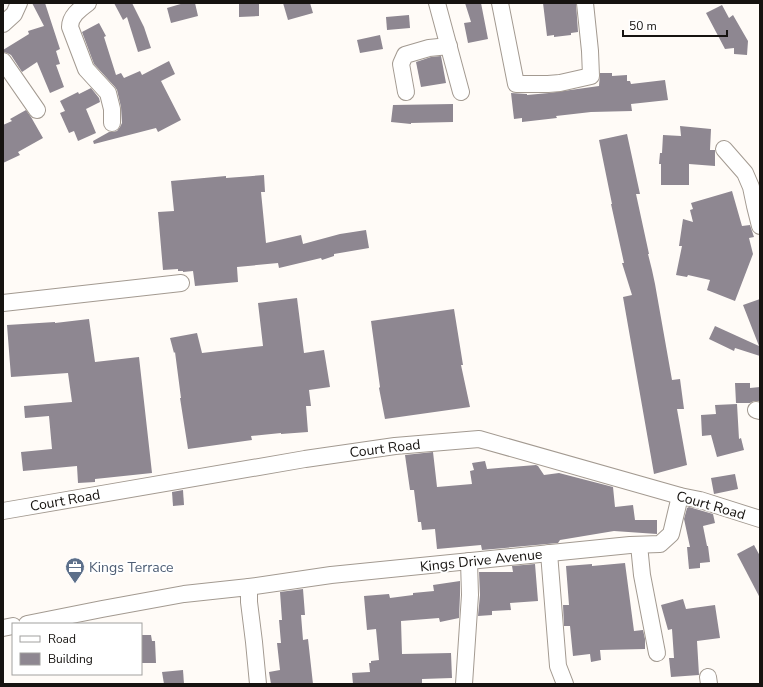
<svg xmlns="http://www.w3.org/2000/svg" width="763" height="687" viewBox="0 0 763 687" font-family="'Nunito Sans',sans-serif">
<rect width="100%" height="100%" fill="#fffbf7"/>
<!-- building -->
<g fill="#8e8791">
<path d="M32,3h13l15,46 -4,2 4,13 -4,1 8,22 -14,6 -13,-31 -15,10 -11,-17 -4,-2 -4,-1v-2l26,-16 -1,-3 16,-5z"/>
<path d="M114,3h18l12,24 7,21 -13,4 -11,-35 -4,3z"/>
<path d="M184,3h11l3,13 -27,7 -4,-15z"/>
<path d="M239,3h20v13l-20,1z"/>
<path d="M283,3h27l3,10 -25,7z"/>
<path d="M465,3h16l7,36 -20,4 -4,-20 7,-1z"/>
<path d="M543,3h33l2,29 -7,1v2l-17,2v-2l-7,1z"/>
<path d="M722,5l7,13 4,-3 15,26 -1,14 -13,-1v-6l-9,1 -19,-36z"/>
<path d="M409,15l1,13 -23,2 -1,-13z"/>
<path d="M99,23l7,13 -2,1 12,38 5,-2 3,5 16,-7 2,4 27,-14 6,13 -14,7 20,39 -23,12 -2,-4 -62,16 -1,-3 16,-9h3l5,-1 3,-4 2,-4 -1,-16 -4,-17 -2,-3 -21,-23 -12,-32z"/>
<path d="M380,35l3,14 -23,4 -3,-13z"/>
<path d="M441,56l5,27 -25,4 -5,-25 15,-5z"/>
<path d="M600,73h12v3l15,-1v6h3l1,3 34,-4 3,20 -37,4 1,7 -41,1 -35,4 1,2 -35,4v-4l-8,1 -3,-26 16,1v1l22,-2 50,-7z"/>
<path d="M91,88l8,10 1,4 -14,7 10,24 -18,8 -4,-10 -5,2 -9,-20 5,-2 -5,-10 18,-9 1,2z"/>
<path d="M453,104v18l-42,1v1l-20,-2 2,-17z"/>
<path d="M26,110l5,7 12,21 -25,14 2,3 -17,8v-38l9,-4 -2,-2z"/>
<path d="M680,126l31,3 -1,21h5v16l-26,-2v21h-28v-21h-2l1,-11h2l1,-18 18,1z"/>
<path d="M627,134l13,60h-4l13,60h-1l4,16 3,14 17,96 8,-1 4,30h-7l10,56 -33,9 -31,-177 9,-2 -10,-32h2l-13,-59h1l-13,-64z"/>
<path d="M264,175l1,17h-4l5,51 35,-8 2,9 37,-10 26,-4 3,18 -35,6v2l-12,4 -1,-2 -42,10 -1,-5 -41,4 1,15 -43,4 -2,-15 -10,1v-1h-5v-2l-15,1 -5,-58 16,-1 -3,-30 55,-5v2z"/>
<path d="M732,191l10,35 8,-1 4,12 -5,1 4,16 -18,47 -28,-11 3,-10 -22,-5 -1,2 -11,-2 6,-29h-3l4,-27 10,3 -3,-12 3,-1 -2,-6z"/>
<path d="M297,298l7,55 20,-3 6,37 -21,3 2,16h-5l2,26 -27,2v-1l-30,3 1,4 -64,9 -8,-51h1l-6,-46 -1,1 -4,-15 27,-5 5,20 61,-7 -5,-43z"/>
<path d="M760,299v57l-25,-8 -1,3 -25,-12 6,-13 44,20 -16,-41z"/>
<path d="M454,309l9,56h-2l9,42 -85,12 -6,-31 1,-1 -9,-66z"/>
<path d="M89,319l6,43 44,-5 13,116 -57,6v3l-17,1 -1,-17 -54,5 -2,-19 31,-3 -3,-33 -24,2 -1,-12 48,-4 -4,-29 -57,4 -4,-52 48,-3v1z"/>
<path d="M735,383h15v5l10,-1v14h-6l-4,2h-14z"/>
<path d="M737,404l2,35 2,-1 3,12 -27,7 -6,-22 -9,1 -1,-21 15,-1 -1,-9z"/>
<path d="M433,452l4,35 35,-3 -2,-13 4,-1 -2,-7 13,-2 2,8 49,-4 2,1 6,9 15,-2 54,14 2,20 18,-2 2,15h22v14l-43,-3 -54,9 -2,3 -76,7 -1,-5 -44,4 -2,-20 -13,1 -1,-8h-3l-4,-32h-4l-5,-35z"/>
<path d="M735,474l3,15 -24,5 -3,-16z"/>
<path d="M183,490l1,15 -11,1 -1,-14z"/>
<path d="M689,507l24,7 2,9 -12,3 4,20h1l2,16 -10,1v5l-11,1 -2,-22h3l-6,-28 3,-11z"/>
<path d="M754,545l6,11v42l-23,-44z"/>
<path d="M625,563l9,68 9,-1 2,9v10l-45,1 1,10 -10,2 -1,-8 -17,2 -3,-30h-6l-1,-21h6l-3,-39 26,-2v2z"/>
<path d="M535,564l3,37 -28,2 1,7 -19,1v4l-14,1 2,-21 -1,-23h34l-1,-6z"/>
<path d="M460,581v14l-1,23 -19,4 -1,-4 -38,3 1,33 49,-1 1,25 -30,1v4h-22v1h-47l-1,-11 18,-1 -1,-9h2v-2l8,-1 -3,-31 -9,1 -3,-34 25,-2 1,4 23,-3v-2l21,-2 -1,-6z"/>
<path d="M303,589l2,26h-4l2,25 5,-1 5,45h-42l-2,-12 11,-2 -3,-27h4l-2,-23h3l-2,-28z"/>
<path d="M683,599l3,10 29,-4 5,33 -23,3 2,34 -28,2 -2,-19h5l-2,-29 -4,1 -7,-25z"/>
<path d="M141,635h10l1,6h3l1,22h-15z"/>
<path d="M183,670l1,14h-20l-2,-12z"/>
</g>
<g fill="none" stroke-linecap="round" stroke-linejoin="round">
<defs>
<g id="minor">
<path d="M88,3c-8,6 -18,13 -18,24l16,42 22,24 4,16v14"/>
<path d="M437,3l24,89"/>
<path d="M500,3l16,81h32l12,-1 31,-7 -1,-25 -5,-48"/>
<path d="M3,24l11,-10 5,-11"/>
<path d="M3,61l34,49"/>
<path d="M406,92l-5,-28 4,-9 24,-7 20,-2"/>
<path d="M724,149l21,24 6,14 4,19 5,20"/>
<path d="M3,303l178,-20"/>
<path d="M756,410l4,1"/>
<path d="M3,511l302,-52 90,-13 84,-7 201,57 20,4 60,19"/>
<path d="M639,545l3,30 15,78"/>
<path d="M549,553l9,113 7,18"/>
<path d="M249,587l82,-12 299,-30 30,-1 11,-10 9,-38"/>
<path d="M27,624l75,-15 82,-15 65,-7v15l5,40 4,42"/>
<path d="M3,628l10,-2"/>
<path d="M708,677l1,7"/>
<path d="M464,684l6,-89 -1,-34"/>
</g>
</defs>
<!-- minor casing -->
<use href="#minor" stroke="#a39a91" stroke-width="18"/>
<!-- minor -->
<use href="#minor" stroke="#fff" stroke-width="16"/>
</g>
<!-- icons -->
<defs>
<symbol id="office-pin" viewBox="-11 -11 22 30"><path d="M0 17L-7.5 6A9.5 9.5 0 1 1 7.5 6Z" fill="#5c6f8a" stroke="#fff"/><path d="M-6-3h4V-5.5h4V-3h4V5H-6ZM-1-4.5V-3h2v-1.5ZM-6 0V1H6V0Z" fill="#fff"/></symbol>
</defs>
<g fill-rule="evenodd">
<use href="#office-pin" x="64" y="556" width="22" height="30"/>
</g>
<g text-anchor="middle" stroke-width="4" stroke-linejoin="round" paint-order="stroke">
<!-- street labels -->
<g font-size="14" fill="#161310" stroke="#fff">
<text transform="translate(385 448) rotate(-7)" y="5">Court Road</text>
<text transform="translate(65 500) rotate(-10)" y="5">Court Road</text>
<text transform="translate(711 505) rotate(16)" y="5">Court Road</text>
<text transform="translate(481 560) rotate(-6)" y="5">Kings Drive Avenue</text>
</g>
<!-- service labels -->
<g font-size="14" fill="#4e5e75" stroke="#fff" text-anchor="start">
<text x="89" y="572">Kings Terrace</text>
</g>
</g>
<!-- border -->
<rect width="763" height="687" fill="none" stroke="#161310" stroke-width="8"/>
<!-- legend -->
<rect x="12" y="623" width="130" height="52" fill="#ffffff" stroke="#a2a19f"/>
<rect x="20" y="636" width="20" height="6" fill="#ffffff" stroke="#a2a19f"/>
<text x="48" y="643" font-size="12" fill="#161310">Road</text>
<rect x="20" y="653" width="20" height="12" fill="#8e8791" stroke="#a2a19f"/>
<text x="48" y="663" font-size="12" fill="#161310">Building</text>
<!-- scale -->
<path d="M623 30v6h104v-6" fill="none" stroke="#161310" stroke-width="2"/>
<text x="629" y="30" font-size="12" fill="#161310" stroke="#ffffff" stroke-width="3" paint-order="stroke">50 m</text>
</svg>
